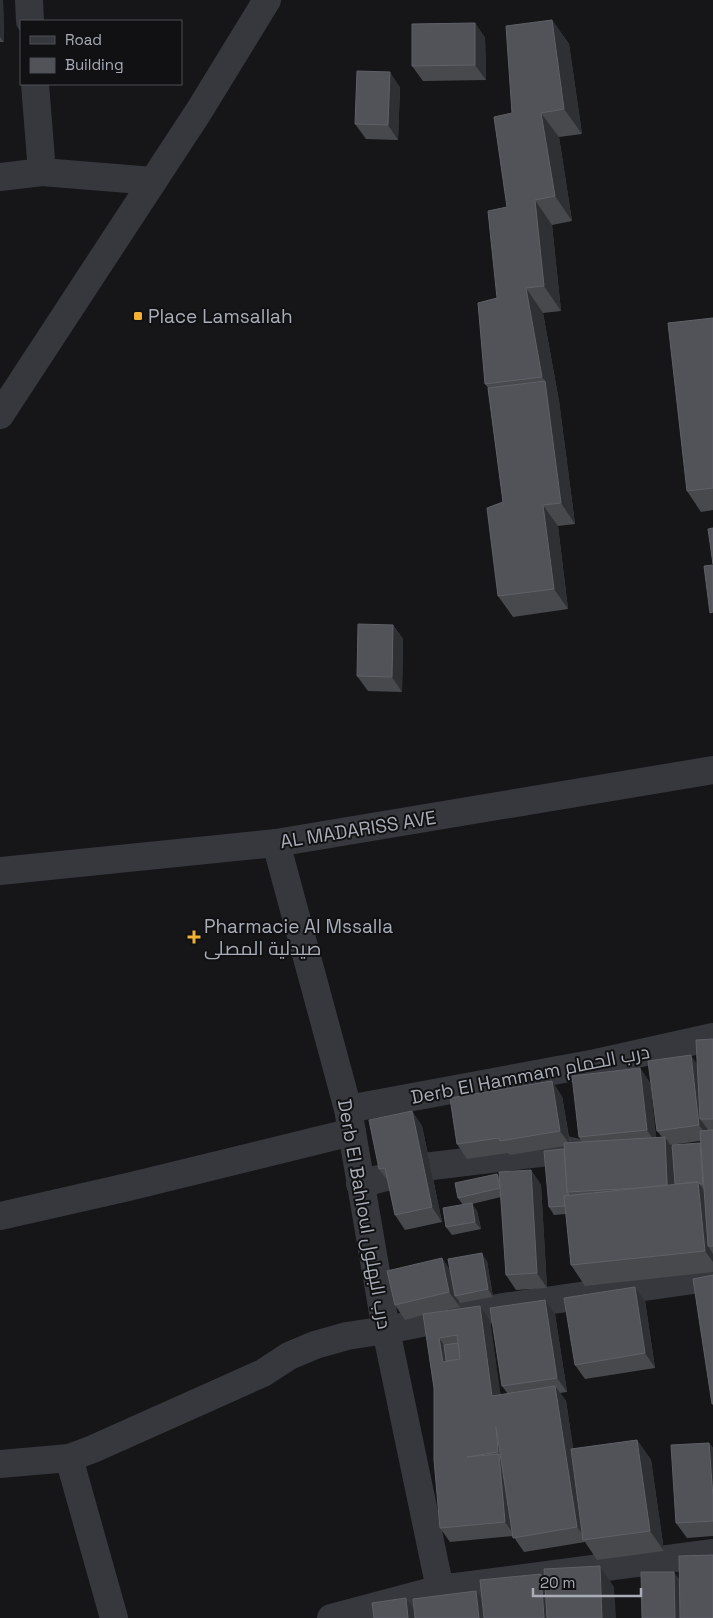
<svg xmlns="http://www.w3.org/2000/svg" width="713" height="1618" viewBox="0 0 713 1618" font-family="'Space Grotesk',Cairo,sans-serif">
<rect width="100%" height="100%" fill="#161618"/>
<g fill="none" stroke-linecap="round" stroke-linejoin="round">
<!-- minor -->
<g stroke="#37383d" stroke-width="28">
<path d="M29,0l1,21"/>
<path d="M35,84l7,88"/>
<path d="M0,177l42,-5 111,9"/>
<path d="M0,415l199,-304 68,-111"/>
<path d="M276,843l72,266 38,221 54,259"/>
<path d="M0,871l276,-28 437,-73"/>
<path d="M348,1109l248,-46 117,-26"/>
<path d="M360,1184l64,-17 141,-17 14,3"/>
<path d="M0,1216l128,-29 224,-55"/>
<path d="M69,1458l45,160"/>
<path d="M0,1464l69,-6 24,-9 170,-76 26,-17 26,-11 32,-9 39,-6 117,-23 210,-30"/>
<path d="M331,1618l109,-29 273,-36"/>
</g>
</g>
<!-- wall -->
<g fill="#47494d" fill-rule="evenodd">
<path d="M0,0h3l1,42h-4z"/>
<path d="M552,20l17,24 13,90 -23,3 13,84 -20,4 9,86 -18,2 16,88 16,123 -17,2 10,83 -55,8 -15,-21 5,-94 -15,-114 -3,-4 12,-86 10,-91z"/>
<path d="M475,23l10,15 1,42 -63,1 -11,-15z"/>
<path d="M400,87l-2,53 -32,-1 -11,-15z"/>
<path d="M713,318v192l-12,2 -14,-21z"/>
<path d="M393,625l10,14 -1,53 -34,-1 -11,-15z"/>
<path d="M713,1039v233l-128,14 -14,-21 -5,-51 -12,1 -5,-8 15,-58v-3l-54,9 -2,-2 -41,6 -10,-15 105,-48 8,47 12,-1 -3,-5 61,-69 10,15 6,55 6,-1 -5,-6zM700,1141v2l-27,5 -3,-3z"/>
<path d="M412,1111l10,15 20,96 -37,8 -10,-15 -7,-34 -9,-12z"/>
<path d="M531,1170l10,15 6,103 -31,2 -10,-15 -5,-78 -29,7 5,7 4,18 -29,6 -6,-8 17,-22 -5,-7 39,-24 3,4z"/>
<path d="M442,1258l8,13 37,-10 6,36 -33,6 -2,-3 2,7 -23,5 43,-6 10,14 10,75 8,-1 -6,-8 53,-72 12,78 -7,1 6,8 7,48 64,-9 14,20 13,91 -67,9 -12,-18 -61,10 -11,-16 -63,6 -10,-14 -6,-140 -11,-73 -18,5 -10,-15z"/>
<path d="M645,1301l10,67 -70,11 -10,-14z"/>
<path d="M709,1443l4,5v88l-26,2 -11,-15z"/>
</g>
<!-- shaded-wall -->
<g fill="#2f3033">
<path d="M0,0h3l1,42 -4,-5z"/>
<path d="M552,20l17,24 13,90 -18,-25z"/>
<path d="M475,23l10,15 1,42 -11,-15z"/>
<path d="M390,72l10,15 -2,53 -10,-15z"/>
<path d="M541,113l18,24 13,84 -17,-25z"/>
<path d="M535,200l17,25 9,86 -17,-25z"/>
<path d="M526,288l17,25 16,88 16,123 -14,-21 -16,-122 -3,-4z"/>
<path d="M543,505l15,21 10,83 -14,-20z"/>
<path d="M393,625l10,14 -1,53 -10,-15z"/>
<path d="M691,1055l10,15 -1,49 9,12 1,9 -11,-15z"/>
<path d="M640,1068l10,15 7,62 -10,-15z"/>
<path d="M552,1081l10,15 8,49 -10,-14z"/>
<path d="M412,1111l10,15 20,96 -10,-15z"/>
<path d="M665,1137l10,15 2,34 -9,1z"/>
<path d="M531,1170l10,15 6,103 -10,-15z"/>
<path d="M497,1174l5,8 3,14 -5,-8z"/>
<path d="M698,1182l15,20 -5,44 5,8v8l-8,-11z"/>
<path d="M472,1203l5,8 4,18 -6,-7z"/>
<path d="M482,1253l5,8 6,36 -5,-8z"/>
<path d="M442,1258l10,15 3,23 3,4 2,7 -11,-15z"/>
<path d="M635,1287l10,14 10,67 -10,-15z"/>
<path d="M545,1300l10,14 12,78 -10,-14z"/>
<path d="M480,1306l10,14 13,91 -11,-15z"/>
<path d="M439,1338l10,14 3,16 -9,-6z"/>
<path d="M555,1386l11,15 21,138h-1l-9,-12z"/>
<path d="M496,1427l12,40 -10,-15z"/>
<path d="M637,1440l14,20 13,91 -14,-20z"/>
<path d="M709,1443l4,5v49z"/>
<path d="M499,1454l10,15 6,67 -10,-14z"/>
<path d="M600,1566l14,21 2,31h-14z"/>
<path d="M674,1572l11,15v31h-10z"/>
<path d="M541,1574l10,15 2,29h-9z"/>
<path d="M476,1591l11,15 1,12h-9z"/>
<path d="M406,1598l10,15 1,5h-9z"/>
</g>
<!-- building -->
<g fill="#525359" stroke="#5f6168" fill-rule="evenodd">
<path d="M552,20l12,89 -23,4 14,83 -20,4 9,86 -18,2 16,89 -57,7 -7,-81 19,-5 -9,-87 19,-4 -13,-90 18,-4 -6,-87z"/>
<path d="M475,23v42l-63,1v-42z"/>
<path d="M357,71l33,1 -2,53 -33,-1z"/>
<path d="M713,318v170l-26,3 -19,-168z"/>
<path d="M545,381l16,122 -18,2 11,84 -56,7 -11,-88 16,-6 -15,-114z"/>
<path d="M713,528v36l-5,-35z"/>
<path d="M713,565v47l-3,1 -6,-47z"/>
<path d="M358,624l35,1 -1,52 -35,-1z"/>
<path d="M713,1039v80h-13l-4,-79z"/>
<path d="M691,1055l8,70 -42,6 -9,-70z"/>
<path d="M640,1068l7,62 -68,7 -7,-61z"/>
<path d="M552,1081l8,50 -60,10 -1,-3 -42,6 -7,-46z"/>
<path d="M412,1111l20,96 -37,8 -10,-47 -6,1 -10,-49z"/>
<path d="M713,1130v116h-5l-8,-115z"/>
<path d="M665,1137l2,48 -28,3 -72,4 -3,-49z"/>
<path d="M700,1143l3,41h-3l-2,-2 -23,2 -3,-39z"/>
<path d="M564,1149l3,43 2,3 -5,1 1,10 -16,1 -5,-56z"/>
<path d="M531,1170l6,103 -31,2 -7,-103z"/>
<path d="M497,1174l3,14 -42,10 -3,-15z"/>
<path d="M698,1182l7,69 -134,14 -7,-69z"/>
<path d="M472,1203l3,19 -29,5 -3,-19z"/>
<path d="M482,1253l6,36 -33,7 -7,-37z"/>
<path d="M442,1258l7,34 -54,13 -8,-34z"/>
<path d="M713,1275v129h-1l-19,-125z"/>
<path d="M635,1287l10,66 -70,12 -11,-67z"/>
<path d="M545,1300l12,78 -55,8 -12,-78z"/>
<path d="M480,1306l12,90 63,-10 22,141 -64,11 -17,-111 2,25 -31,5 32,-3 6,68 -65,6 -6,-68v-72l-11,-74zM457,1335l3,24 -17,3 -4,-24z"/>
<path d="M458,1343l2,16 -14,2 -2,-16z"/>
<path d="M637,1440l13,91 -67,9 -12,-91z"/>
<path d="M709,1443l4,54v24l-37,2 -5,-78z"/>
<path d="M713,1555v63h-33l-1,-62z"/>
<path d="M600,1566l2,52h-55l-3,-49z"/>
<path d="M641,1572h33l1,46h-33z"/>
<path d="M541,1574l3,44h-60l-4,-38z"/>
<path d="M476,1591l3,27h-64l-2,-19z"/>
<path d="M406,1598l2,20h-34l-2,-15z"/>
</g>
<!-- markers -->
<g fill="#f2b134" stroke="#111113" stroke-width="2">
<rect x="133" y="311" width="10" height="10" rx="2.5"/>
<path d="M191.5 929.5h5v5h5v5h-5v5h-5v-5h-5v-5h5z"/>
</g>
<g text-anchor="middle" stroke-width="4" stroke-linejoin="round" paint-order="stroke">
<!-- poi labels -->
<g font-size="19" fill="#a8adb8" stroke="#111113" text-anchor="start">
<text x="148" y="323">Place Lamsallah</text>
<text x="204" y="933">Pharmacie Al Mssalla<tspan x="204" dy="22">صيدلية المصلى</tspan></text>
</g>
<!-- street labels -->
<g font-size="19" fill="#a8adb8" stroke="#111113">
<text transform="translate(358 829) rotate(-9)" y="7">AL MADARISS AVE</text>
<text transform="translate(530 1074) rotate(-11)" y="7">Derb El Hammam درب الحمام</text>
<text transform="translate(365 1214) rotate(80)" y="7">Derb El Bahloul درب البهلول</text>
</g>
</g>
<!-- legend -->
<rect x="20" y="20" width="162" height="65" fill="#111113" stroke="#4d4f55"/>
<rect x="30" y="36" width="25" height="8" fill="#37383d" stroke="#4d4f55"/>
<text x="65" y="45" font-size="15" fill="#a8adb8">Road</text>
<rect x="30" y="58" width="25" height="15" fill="#525359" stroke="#4d4f55"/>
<text x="65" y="70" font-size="15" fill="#a8adb8">Building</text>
<!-- scale -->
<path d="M533 1588v8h108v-8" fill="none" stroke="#a8adb8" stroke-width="2.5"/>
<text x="540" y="1588" font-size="15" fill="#a8adb8" stroke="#111113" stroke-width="4" paint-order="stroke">20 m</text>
</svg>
